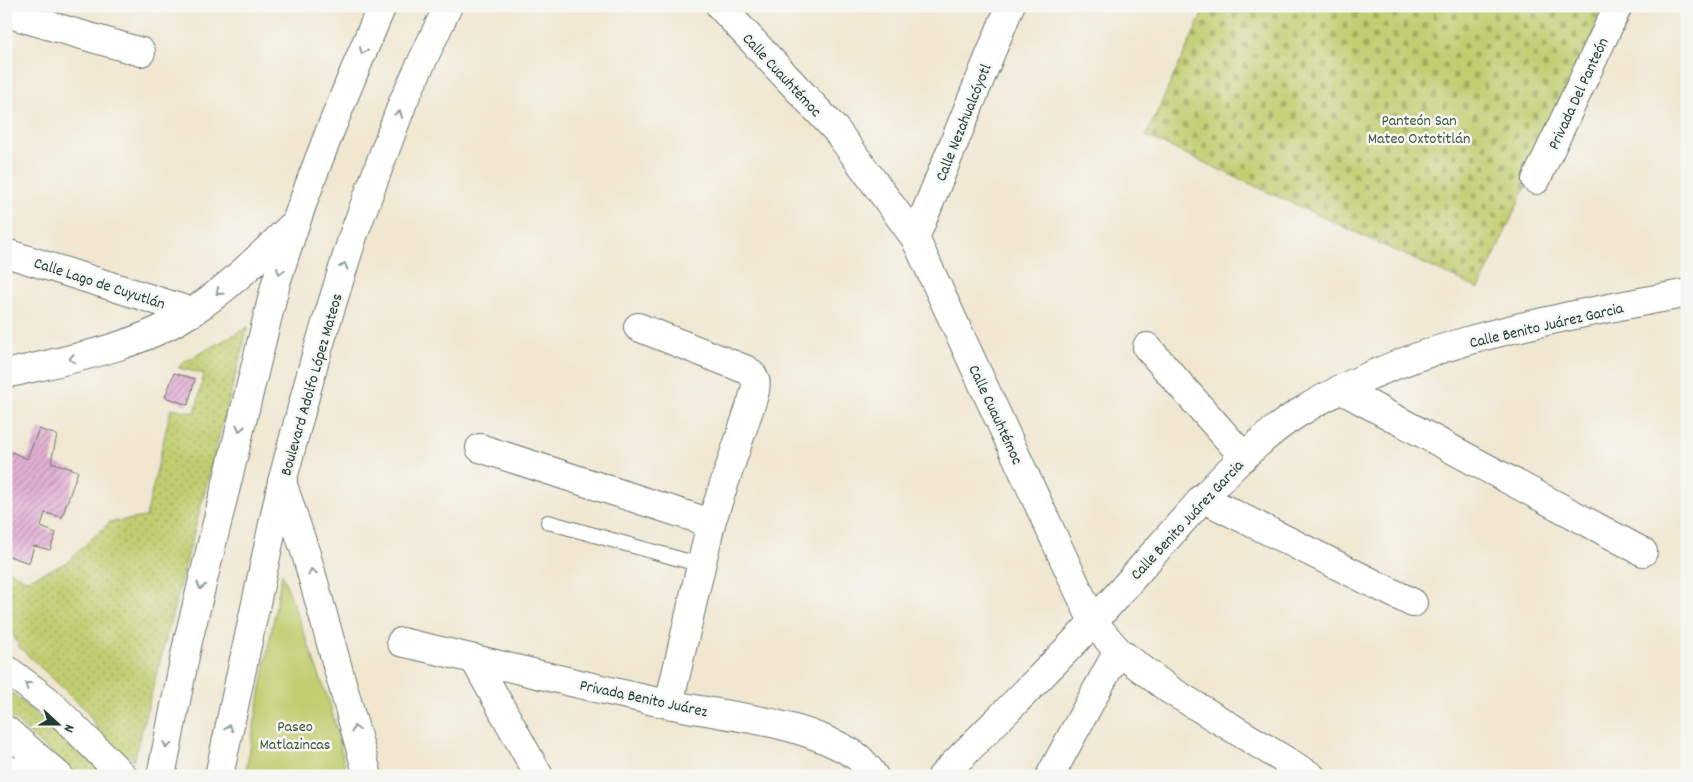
<svg xmlns="http://www.w3.org/2000/svg" width="1693" height="782" viewBox="0 0 1693 782" font-family="Dekko,sans-serif">
<defs>
<pattern id="grass-dots" width="8" height="8" patternUnits="userSpaceOnUse" patternTransform="scale(1.25)"><rect width="8" height="8" fill="#c1cd6f"/><path d="M2 2h.1M6 6h.1" fill="none" stroke="#9ca85c" stroke-width="1.8" stroke-linecap="round"/></pattern>
<pattern id="cemetery-stones" width="16" height="16" patternUnits="userSpaceOnUse" patternTransform="scale(1.25)"><rect width="16" height="16" fill="#c1cd6f"/><path d="M2 7V4a2 2 0 0 1 4 0v3zM10 15v-3a2 2 0 0 1 4 0v3z" fill="#9ca85c"/></pattern>
<pattern id="building-hatch" width="6" height="6" patternUnits="userSpaceOnUse" patternTransform="scale(1.25)"><rect width="6" height="6" fill="#e3b0d4"/><path d="M-1 1l2-2M0 6l6-6M5 7l2-2" fill="none" stroke="#b790ad"/></pattern>
</defs>
<rect width="100%" height="100%" fill="#f6f6f2"/>
<filter id="ink" filterUnits="userSpaceOnUse"><feTurbulence type="fractalNoise" baseFrequency=".02" numOctaves="2"/><feDisplacementMap in="SourceGraphic" scale="10" xChannelSelector="R" yChannelSelector="G"/><feConvolveMatrix kernelMatrix="1 2 1 2 8 2 1 2 1" color-interpolation-filters="sRGB"/></filter>
<filter id="wash" filterUnits="userSpaceOnUse"><feTurbulence type="fractalNoise" baseFrequency=".0096" numOctaves="4" result="noise"/><feDisplacementMap in="SourceGraphic" scale="20" xChannelSelector="R" yChannelSelector="G"/><feGaussianBlur stdDeviation="1.12" result="paint"/><feColorMatrix in="noise" values="0 0 0 0 0 0 0 0 0 0 0 0 0 0 0 0 0 1.4 0 .05"/><feComposite in="paint" operator="in"/></filter>
<g filter="url(#wash)">
<rect width="100%" height="100%" fill="#f1e7d1"/>
<!-- grass -->
<g fill="url(#grass-dots)" stroke="#708552">
<path d="M248,327l-114,433 -27,-16 -21,-34 -67,-63 -13,-27v-51l20,11 40,-17 44,-41 36,-5 25,-109 24,5 9,-39 -26,-6 6,-6z"/>
<path d="M6,688l91,79 8,9h-30l-69,-64z"/>
</g>
<!-- cemetery -->
<path fill="url(#cemetery-stones)" stroke="#708552" d="M1206,6h402l-129,283 -333,-153z"/>
<!-- park -->
<path fill="#c1cd6f" stroke="#708552" d="M282,573l49,134 16,69h-102z"/>
<g id="blocks">
<!-- building -->
<g fill="url(#building-hatch)">
<path d="M174,373l21,6 -7,26 -23,-8z"/>
<path d="M39,429l18,6 -6,27 27,9 -16,46 -17,-4 -4,14 15,6 -6,17 -16,-4 -5,17 -23,-8v-91l6,-12 15,7z"/>
</g>
</g>
</g>
<g filter="url(#ink)">
<use href="#blocks" fill-opacity="0" stroke="#68786b" stroke-width="1"/>
<g fill="none" stroke-linecap="round" stroke-linejoin="round">
<defs>
<path id="service" d="M548,522l153,43"/>
<g id="minor">
<path d="M720,6l116,124 79,108 178,384 25,29 52,39 141,86"/>
<path d="M6,13l135,39"/>
<path d="M1536,180l82,-174"/>
<path d="M915,238l95,-232"/>
<path d="M6,253l187,59"/>
<path d="M638,327l109,43c10,7 10,14 7,25l-43,128 -42,181"/>
<path d="M1147,347l97,110"/>
<path d="M1340,389l303,163"/>
<path d="M480,448l231,75"/>
<path d="M1202,498l211,105"/>
<path d="M401,642c89,20 178,43 267,62 56,12 116,15 169,41 19,9 25,14 37,31"/>
<path d="M474,659l65,117"/>
<path d="M942,776c51,-52 103,-102 152,-155 46,-50 88,-103 136,-151 20,-20 43,-41 67,-56 115,-73 258,-95 390,-121"/>
<path d="M1050,776l68,-125"/>
</g>
<path id="secondary" d="M6,374c64,-15 132,-26 187,-63 37,-24 69,-57 101,-87"/>
<g id="primary">
<path d="M161,776l27,-135 88,-358c29,-95 67,-186 106,-277"/>
<path d="M219,776l63,-294 33,-123 38,-123 50,-134 45,-96"/>
</g>
<g id="trunk">
<path d="M282,482l24,72 62,222"/>
<path d="M6,669l41,31 76,76"/>
<path d="M6,730l53,46"/>
<path d="M6,770l40,6"/>
</g>
</defs>
<!-- service casing -->
<use href="#service" stroke="#68786b" stroke-width="16"/>
<!-- minor casing -->
<use href="#minor" stroke="#68786b" stroke-width="30"/>
<!-- secondary casing -->
<use href="#secondary" stroke="#68786b" stroke-width="30"/>
<!-- primary casing -->
<use href="#primary" stroke="#68786b" stroke-width="30"/>
<!-- trunk casing -->
<use href="#trunk" stroke="#68786b" stroke-width="30"/>
<!-- service -->
<use href="#service" stroke="#fff" stroke-width="14"/>
<!-- minor -->
<use href="#minor" stroke="#fff" stroke-width="28"/>
<!-- secondary -->
<use href="#secondary" stroke="#fff" stroke-width="28"/>
<!-- primary -->
<use href="#primary" stroke="#fff" stroke-width="28"/>
<!-- trunk -->
<use href="#trunk" stroke="#fff" stroke-width="28"/>
</g>
<!-- one-way arrows -->
<defs><path id="oneway-chevron" d="M-2-3.5L2.5 0L-2 3.5" fill="none" stroke-width="1.6" stroke-linecap="round" stroke-linejoin="round" transform="scale(1.25)"/></defs>
<g stroke="#8f9e9a">
<use href="#oneway-chevron" transform="translate(363 51) rotate(114)"/>
<use href="#oneway-chevron" transform="translate(399 114) rotate(-69)"/>
<use href="#oneway-chevron" transform="translate(344 266) rotate(-73)"/>
<use href="#oneway-chevron" transform="translate(280 271) rotate(107)"/>
<use href="#oneway-chevron" transform="translate(219 292) rotate(141)"/>
<use href="#oneway-chevron" transform="translate(72 359) rotate(167)"/>
<use href="#oneway-chevron" transform="translate(240 428) rotate(104)"/>
<use href="#oneway-chevron" transform="translate(312 572) rotate(-106)"/>
<use href="#oneway-chevron" transform="translate(201 586) rotate(104)"/>
<use href="#oneway-chevron" transform="translate(28 685) rotate(-143)"/>
<use href="#oneway-chevron" transform="translate(229 728) rotate(-78)"/>
<use href="#oneway-chevron" transform="translate(355 729) rotate(-106)"/>
<use href="#oneway-chevron" transform="translate(167 745) rotate(101)"/>
</g>
</g>
<g text-anchor="middle" stroke-width="5" stroke-linejoin="round" paint-order="stroke">
<!-- street labels -->
<g font-size="16" fill="#1f3d34" stroke="#f6f6f2">
<text transform="translate(783 74) rotate(47)" y="6">Calle Cuauhtémoc</text>
<text transform="translate(1577 93) rotate(-65)" y="6">Privada Del Panteón</text>
<text transform="translate(962 122) rotate(-68)" y="6">Calle Nezahualcóyotl</text>
<text transform="translate(100 282) rotate(18)" y="6">Calle Lago de Cuyutlán</text>
<text transform="translate(1546 324) rotate(-13)" y="6">Calle Benito Juárez Garcia</text>
<text transform="translate(310 384) rotate(-74)" y="6">Boulevard Adolfo López Mateos</text>
<text transform="translate(997 414) rotate(65)" y="6">Calle Cuauhtémoc</text>
<text transform="translate(1186 519) rotate(-47)" y="6">Calle Benito Juárez Garcia</text>
<text transform="translate(644 697) rotate(12)" y="6">Privada Benito Juárez</text>
</g>
<!-- park labels -->
<g font-size="16" fill="#3f5a40" stroke="#f6f6f2">
<text x="1419" y="125">Panteón San<tspan x="1419" dy="18">Mateo Oxtotitlán</tspan></text>
<text x="295" y="731">Paseo<tspan x="295" dy="18">Matlazincas</tspan></text>
</g>
</g>
<!-- margin -->
<rect width="1693" height="782" fill="none" stroke="#f6f6f2" stroke-width="25"/>
<!-- north arrow -->
<g transform="translate(58 724) rotate(111)" stroke="#f6f6f2" stroke-width="4" paint-order="stroke">
<path d="M0-4L9 19L0 12L-9 19Z" fill="#1f3d34"/>
<text y="-8" font-size="14" font-weight="bold" text-anchor="middle" fill="#1f3d34">N</text>
</g>
</svg>
